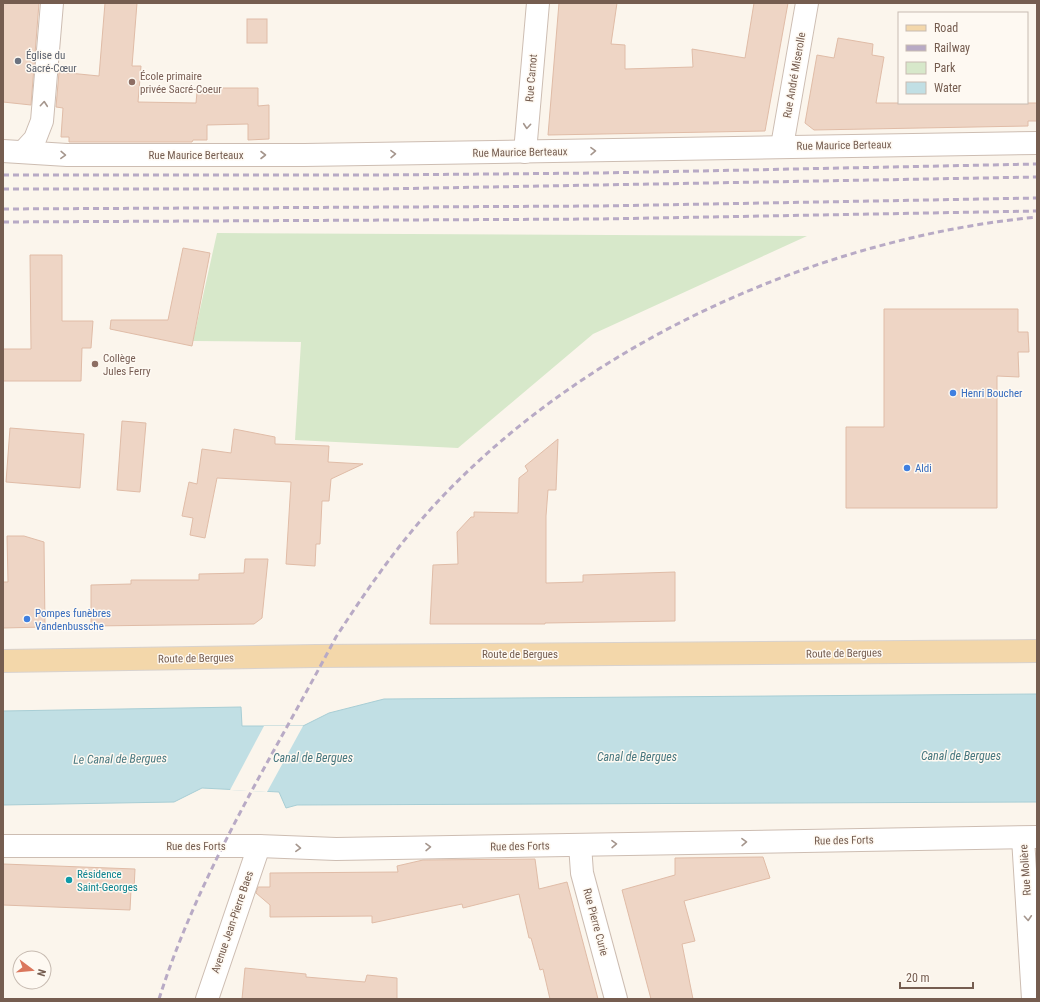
<svg xmlns="http://www.w3.org/2000/svg" width="1040" height="1002" viewBox="0 0 1040 1002" font-family="'Roboto Condensed',sans-serif">
<rect width="100%" height="100%" fill="#fbf5ec"/>
<!-- green -->
<path fill="#d7e8ca" d="M217,233l590,3 -214,98 -135,114 -163,-8 6,-98 -108,-1z"/>
<!-- water -->
<path fill="#c1dfe4" stroke="#a8ced5" d="M1037,694v108l-740,3 -11,3 -7,-16 -77,-4 -28,14 -171,3v-94l238,-4 1,19h61l26,-13 55,-14z"/>
<!-- pier -->
<path fill="#fbf5ec" d="M264,726h39l-36,66 -37,-2z"/>
<!-- building -->
<g fill="#eed5c5" stroke="#e0bca7">
<path d="M3,3h36l-8,102 -28,-3z"/>
<path d="M105,3h32l-5,63h9l-3,36 58,1 1,-11 13,-1v-3h48v18l11,-1v34l-21,1v-16l-41,1v15h-14l-1,2h-123v-5h-8l2,-29 -7,-1 3,-35 40,4z"/>
<path d="M559,3h58l-6,41 14,1v24l68,-2 -1,-18 53,9 9,-55h34l-23,128 -217,4z"/>
<rect x="247" y="19" width="20" height="24"/>
<path d="M838,38l35,6 -1,11 12,2 -8,46h161v18h-9v5l-214,4 -9,-7 12,-68 17,3z"/>
<path d="M183,248l27,5 -18,93 -82,-17 1,-9h57z"/>
<path d="M30,255h32v66h31l-2,27h-9l-1,33h-78v-32h28z"/>
<path d="M884,309h134v23h10l1,20h-11l1,25 -22,-1v132h-151v-81h38z"/>
<path d="M122,421l24,2 -6,69 -23,-2z"/>
<path d="M10,428l74,6 -4,54 -74,-6z"/>
<path d="M234,429l41,8v7l54,2 -1,16 35,2 -32,15 -2,22h-7l-2,43h-4l-1,22 -29,-2 5,-82 -74,-4 -12,60 -15,-3 3,-17 -11,-2 7,-34 8,2 5,-35 29,4z"/>
<path d="M558,439l-2,51h-8l-2,26v67l37,-1v-7l92,-3v49l-130,2v1h-115l3,-59 25,-1 -1,-32 14,-15h3v-5l44,1 1,-35 9,-7 -3,-5z"/>
<path d="M7,536h17l20,6 1,85 -42,1v-46h5z"/>
<path d="M245,559h23l-6,59 -8,6 -163,2v-41l40,-1v-4h68v-6l45,-1z"/>
<path d="M763,857l7,21 -86,23 11,40 -13,3 11,55h-42l-29,-109 53,-15v-17z"/>
<path d="M535,859l4,30 28,-7 31,117h-48l-7,-30 -3,1 -9,-32h-2l-10,-44 -56,14 -1,-4 -90,19v-7l-102,1v-12l-14,-12 2,-6h12v-14l128,-1 -1,-6 26,-6z"/>
<path d="M3,864l132,5 -1,21h-3l-1,20 -127,-5z"/>
<path d="M245,968l61,6v3l59,5 2,-7 30,3v21h-155z"/>
</g>
<g fill="none" stroke-linecap="round" stroke-linejoin="round">
<defs>
<g id="minor">
<path d="M782,146l25,-143"/>
<path d="M3,151l64,4h237l733,-12"/>
<path d="M24,151l11,-12 7,-18 10,-118"/>
<path d="M525,152l13,-149"/>
<path d="M1023,838l10,161"/>
<path d="M580,845l2,28 34,126"/>
<path d="M3,846h256l77,3 701,-12"/>
<path d="M207,999l52,-153"/>
</g>
<path id="major" d="M3,661l313,-5 721,-5"/>
</defs>
<!-- minor casing -->
<use href="#minor" stroke="#cdbdb2" stroke-width="24"/>
<!-- major casing -->
<use href="#major" stroke="#d8d2ce" stroke-width="24"/>
<!-- minor -->
<use href="#minor" stroke="#fff" stroke-width="22"/>
<!-- major -->
<use href="#major" stroke="#f3d7aa" stroke-width="22"/>
<!-- rail -->
<g stroke="#b8aac5" stroke-width="3" stroke-dasharray="6 4" stroke-linecap="butt">
<path d="M3,175h376l221,-2 437,-9"/>
<path d="M3,189h376l658,-12"/>
<path d="M3,209l597,-3 437,-8"/>
<path d="M3,222l597,-3 437,-8"/>
<path d="M159,999c41,-129 114,-243 177,-362 32,-49 65,-97 105,-139 151,-159 380,-260 596,-281"/>
</g>
</g>
<!-- one-way arrows -->
<defs><path id="oneway-chevron" d="M-2-3.5L2.5 0L-2 3.5" fill="none" stroke-width="1.6" stroke-linecap="round" stroke-linejoin="round"/></defs>
<g stroke="#a5968d">
<use href="#oneway-chevron" transform="translate(44 104) rotate(-85)"/>
<use href="#oneway-chevron" transform="translate(527 126) rotate(95)"/>
<use href="#oneway-chevron" transform="translate(593 151) rotate(-1)"/>
<use href="#oneway-chevron" transform="translate(393 154) rotate(-1)"/>
<use href="#oneway-chevron" transform="translate(63 155) rotate(2)"/>
<use href="#oneway-chevron" transform="translate(263 155)"/>
<use href="#oneway-chevron" transform="translate(744 842) rotate(-1)"/>
<use href="#oneway-chevron" transform="translate(614 844) rotate(-1)"/>
<use href="#oneway-chevron" transform="translate(428 847) rotate(-1)"/>
<use href="#oneway-chevron" transform="translate(298 848) rotate(3)"/>
<use href="#oneway-chevron" transform="translate(1028 918) rotate(86)"/>
</g>
<!-- markers -->
<circle fill="#6b7280" stroke="#fef9f2" stroke-width="1.5" cx="18" cy="61" r="4"/>
<g fill="#8d6e63" stroke="#fef9f2" stroke-width="1.5">
<circle cx="132" cy="82" r="4"/>
<circle cx="95" cy="364" r="4"/>
</g>
<g fill="#3f7fe0" stroke="#fef9f2" stroke-width="1.5">
<circle cx="953" cy="393" r="4"/>
<circle cx="907" cy="468" r="4"/>
<circle cx="27" cy="619" r="4"/>
</g>
<circle fill="#0f9aa8" stroke="#fef9f2" stroke-width="1.5" cx="69" cy="880" r="4"/>
<g text-anchor="middle" stroke-width="3" stroke-linejoin="round" paint-order="stroke">
<!-- worship labels -->
<g font-size="11" fill="#5b616d" stroke="#fef9f2" text-anchor="start">
<text x="26" y="59">Église du<tspan x="26" dy="13">Sacré-Cœur</tspan></text>
</g>
<!-- street labels -->
<g font-size="11" fill="#755d50" stroke="#fef9f2">
<text transform="translate(794 75) rotate(-80)" y="4">Rue André Miserolle</text>
<text transform="translate(531 78) rotate(-85)" y="4">Rue Carnot</text>
<text transform="translate(844 145) rotate(-1)" y="4">Rue Maurice Berteaux</text>
<text transform="translate(520 152) rotate(-1)" y="4">Rue Maurice Berteaux</text>
<text x="196" y="159">Rue Maurice Berteaux</text>
<text transform="translate(844 653) rotate(-1)" y="4">Route de Bergues</text>
<text x="520" y="658">Route de Bergues</text>
<text transform="translate(196 658) rotate(-1)" y="4">Route de Bergues</text>
<text transform="translate(844 840) rotate(-1)" y="4">Rue des Forts</text>
<text x="196" y="850">Rue des Forts</text>
<text transform="translate(520 846) rotate(-1)" y="4">Rue des Forts</text>
<text transform="translate(1025 870) rotate(-94)" y="4">Rue Molière</text>
<text transform="translate(232 922) rotate(-71)" y="4">Avenue Jean-Pierre Baes</text>
<text transform="translate(596 922) rotate(75)" y="4">Rue Pierre Curie</text>
</g>
<!-- education labels -->
<g font-size="11" fill="#785e54" stroke="#fef9f2" text-anchor="start">
<text x="140" y="80">École primaire<tspan x="140" dy="13">privée Sacré-Coeur</tspan></text>
<text x="103" y="362">Collège<tspan x="103" dy="13">Jules Ferry</tspan></text>
</g>
<!-- shop labels -->
<g font-size="11" fill="#366cbe" stroke="#fef9f2" text-anchor="start">
<text x="961" y="397">Henri Boucher</text>
<text x="915" y="472">Aldi</text>
<text x="35" y="617">Pompes funèbres<tspan x="35" dy="13">Vandenbussche</tspan></text>
</g>
<!-- culture labels -->
<g font-size="11" fill="#0d838f" stroke="#fef9f2" text-anchor="start">
<text x="77" y="878">Résidence<tspan x="77" dy="13">Saint-Georges</tspan></text>
</g>
<!-- water labels -->
<g font-size="12" font-style="italic" fill="#47777f" stroke="#fef9f2">
<text x="961" y="760">Canal de Bergues</text>
<text x="637" y="761">Canal de Bergues</text>
<text x="313" y="762">Canal de Bergues</text>
<text transform="translate(120 759) rotate(-1)" y="4">Le Canal de Bergues</text>
</g>
</g>
<!-- border -->
<rect width="1040" height="1002" fill="none" stroke="#755d50" stroke-width="8"/>
<!-- legend -->
<rect x="898" y="12" width="130" height="92" fill="#fef9f2" stroke="#c7bbb1"/>
<rect x="906" y="25" width="20" height="6" fill="#f3d7aa" stroke="#c7bbb1"/>
<text x="934" y="32" font-size="12" fill="#755d50">Road</text>
<rect x="906" y="45" width="20" height="6" fill="#b8aac5" stroke="#c7bbb1"/>
<text x="934" y="52" font-size="12" fill="#755d50">Railway</text>
<rect x="906" y="62" width="20" height="12" fill="#d7e8ca" stroke="#c7bbb1"/>
<text x="934" y="72" font-size="12" fill="#755d50">Park</text>
<rect x="906" y="82" width="20" height="12" fill="#c1dfe4" stroke="#c7bbb1"/>
<text x="934" y="92" font-size="12" fill="#755d50">Water</text>
<!-- north arrow -->
<g transform="translate(32 970) rotate(106)"><circle r="19" fill="#fef9f2" stroke="#c7bbb1"/>
<path d="M0-3L7 15L0 10L-7 15Z" fill="#da765c"/>
<text y="-6" font-size="11" font-weight="bold" text-anchor="middle" fill="#755d50">N</text>
</g>
<!-- scale -->
<path d="M900 982v6h73v-6" fill="none" stroke="#755d50" stroke-width="2"/>
<text x="906" y="982" font-size="12" fill="#755d50" stroke="#fef9f2" stroke-width="3" paint-order="stroke">20 m</text>
</svg>
